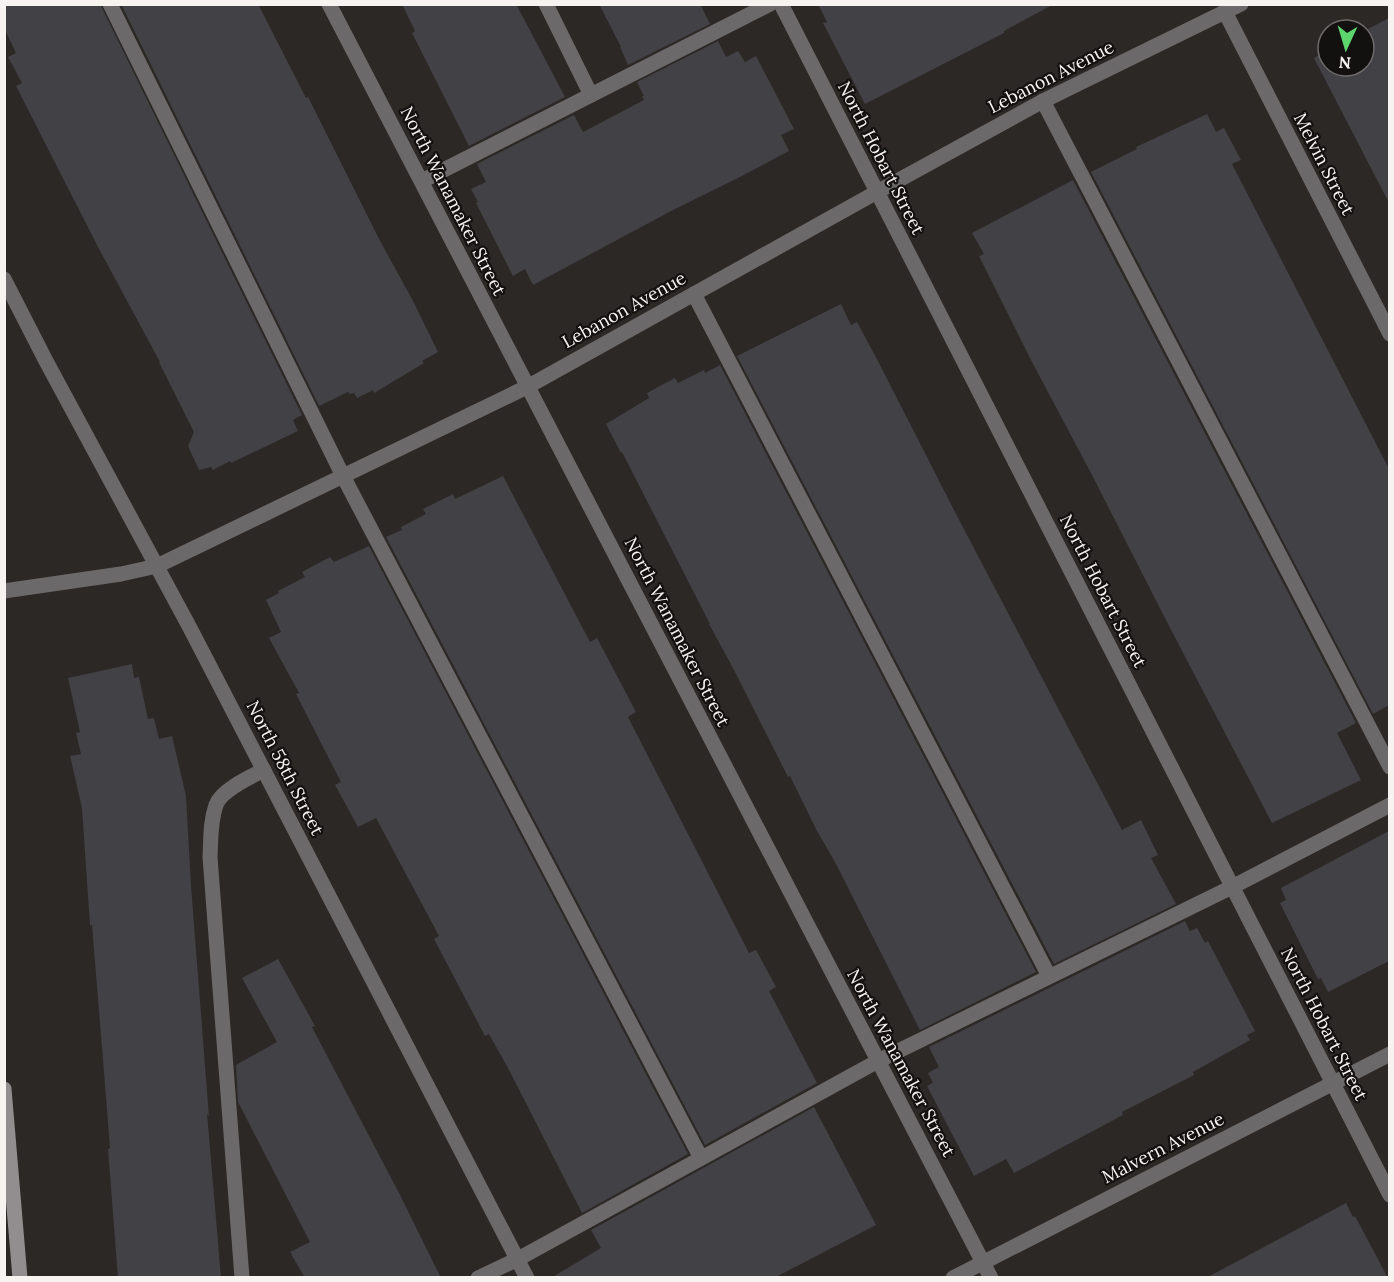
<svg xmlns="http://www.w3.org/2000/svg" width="1394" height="1282" viewBox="0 0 1394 1282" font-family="Lora,serif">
<rect width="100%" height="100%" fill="#2c2825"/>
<!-- building -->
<g fill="#414146">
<path d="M5,4h95l202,411 -9,5 5,11 -67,32 -1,-2 -17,9 -2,-3 -12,3 -11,-24 6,-14 -35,-70h1l-62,-115 -82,-161 6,-3 -14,-26 8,-4 -10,-21z"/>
<path d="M121,4h137l48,94 2,-1 71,142 33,60 26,53 -16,9 2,2 -50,30 -1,-3 -16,8 -3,-5 -4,1 -2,-2 -29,14z"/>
<path d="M402,4h114l49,93 -96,49 -57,-113 3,-2z"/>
<path d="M599,4h101l10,20 -82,41 -8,-18h1z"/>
<path d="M818,4h236l-50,27v2l-139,71 -42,-81 4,-1z"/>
<path d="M1389,18v185l-75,-145 14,-8v16h36v-35z"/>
<path d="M718,41l8,16 12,-6 7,11 11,-6 38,73 -13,6 8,16 -51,27 -65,32 -140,75 -8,-16 -12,7 -37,-73 2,-1 -7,-13 15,-7 -9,-18 97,-49 9,17 61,-32 -2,-4h2l-7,-14z"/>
<path d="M1207,114l9,18 8,-4 17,32 -9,4 157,305v236l-16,9 -282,-542 46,-23 -1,-2z"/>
<path d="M1073,180l283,543 -19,10 24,47 -89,43 -104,-199 -76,-149 -60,-113 -53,-106 5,-2 -12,-21z"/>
<path d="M841,304l10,21 6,-3 22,41 77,151 166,316 19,-10 17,35 -7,3 25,46 -122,60 -317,-608z"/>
<path d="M720,365l316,607 -116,58 -85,-168 -18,-31 -27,-55 -2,1 -54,-107 -25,-46h1l-88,-172 -1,1 -15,-29 43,-26 -2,-5 28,-15 3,5 26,-13 1,3z"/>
<path d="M503,476l87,166 7,-4 39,74 -8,5 121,236 7,-3 20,37 -7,4 48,92 -112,62 -319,-608 16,-7 -1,-3 25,-13 -3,-5 30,-15 2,5z"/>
<path d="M369,546l319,608 -106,59 -74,-145 -19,-34 -4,2 -51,-97 5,-3 -63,-118 -18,9 -12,-22 -11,-20 6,-3 -45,-88 3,-1 -30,-55 12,-6 -15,-32 13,-7 -1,-2 27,-14 -3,-5 28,-15 4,5z"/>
<path d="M132,664l2,14 5,-1 9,42 6,-1 5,21 13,-3 14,60 5,90 18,231 -2,-4 14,165h-103l-10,-129 2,-1 -8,-101 -10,-122h-2l-8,-117 -12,-52 11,-2 -5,-21 4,-1 -12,-54z"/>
<path d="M1389,831v130l-61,31 -7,-14 -3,1 -38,-76 6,-3 -5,-12z"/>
<path d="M1185,921l5,10 7,-3 8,15 3,-2 47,90 -8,4 3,5 -57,32 1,3 -72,37 1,3 -109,58 -8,-14 -32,17 -47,-90 6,-3 -5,-10 11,-6 -10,-20z"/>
<path d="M278,959l37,67 -3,1 88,168 41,83h-136l-15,-26 20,-10 -72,-140 -2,-37 41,-23 -35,-64z"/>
<path d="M814,1107l62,118 -102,53h-223l50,-30 -10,-18z"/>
<path d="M1346,1203l7,14 2,-1 33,62h-182z"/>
</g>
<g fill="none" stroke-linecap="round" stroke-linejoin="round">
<!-- lane -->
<g stroke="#6c696a" stroke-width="15">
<path d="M110,4l233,472 358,682"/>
<path d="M546,4l45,91"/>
<path d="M1043,101l347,666"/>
<path d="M422,181l348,-177"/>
<path d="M694,294l355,682"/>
<path d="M242,1278l-32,-421c1,-17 0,-35 6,-52 5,-15 34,-28 48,-35"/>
<path d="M478,1278l40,-19 360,-198 354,-174 158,-82"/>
</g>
<!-- street -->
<g stroke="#6c696a" stroke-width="15">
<path d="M329,4l662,1274"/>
<path d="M781,4l609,1191"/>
<path d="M1225,12l165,322"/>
<path d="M4,279l42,82 144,267 337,650"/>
<path d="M4,591l117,-17 36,-8 370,-179 350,-195 166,-91 198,-97"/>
<path d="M953,1278l437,-224"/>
</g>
<!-- secondary -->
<path stroke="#928e8f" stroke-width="15" d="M4,1089l16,189"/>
</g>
<g text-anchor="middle" stroke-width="4.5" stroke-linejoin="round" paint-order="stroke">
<!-- street labels -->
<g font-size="18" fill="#f6f3f1" stroke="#131110">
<text transform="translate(1051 77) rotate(-27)" y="6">Lebanon Avenue</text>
<text transform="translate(881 158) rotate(63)" y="6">North Hobart Street</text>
<text transform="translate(1324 164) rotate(63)" y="6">Melvin Street</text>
<text transform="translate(453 201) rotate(63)" y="6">North Wanamaker Street</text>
<text transform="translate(624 310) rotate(-29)" y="6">Lebanon Avenue</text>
<text transform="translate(1103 591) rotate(63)" y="6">North Hobart Street</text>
<text transform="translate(677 632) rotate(63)" y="6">North Wanamaker Street</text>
<text transform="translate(285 768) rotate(63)" y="6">North 58th Street</text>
<text transform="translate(1324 1024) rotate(63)" y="6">North Hobart Street</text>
<text transform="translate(901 1063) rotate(62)" y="6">North Wanamaker Street</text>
<text transform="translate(1163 1148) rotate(-27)" y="6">Malvern Avenue</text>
</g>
</g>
<!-- border -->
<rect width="1394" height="1282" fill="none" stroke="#f6f3f1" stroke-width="12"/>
<!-- north arrow -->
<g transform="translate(1346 48) rotate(184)"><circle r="28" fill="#131110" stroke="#6e6b6a" stroke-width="1.5"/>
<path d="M0-4.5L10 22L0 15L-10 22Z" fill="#5dd56d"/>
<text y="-9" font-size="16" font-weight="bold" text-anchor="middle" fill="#f6f3f1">N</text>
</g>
</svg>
